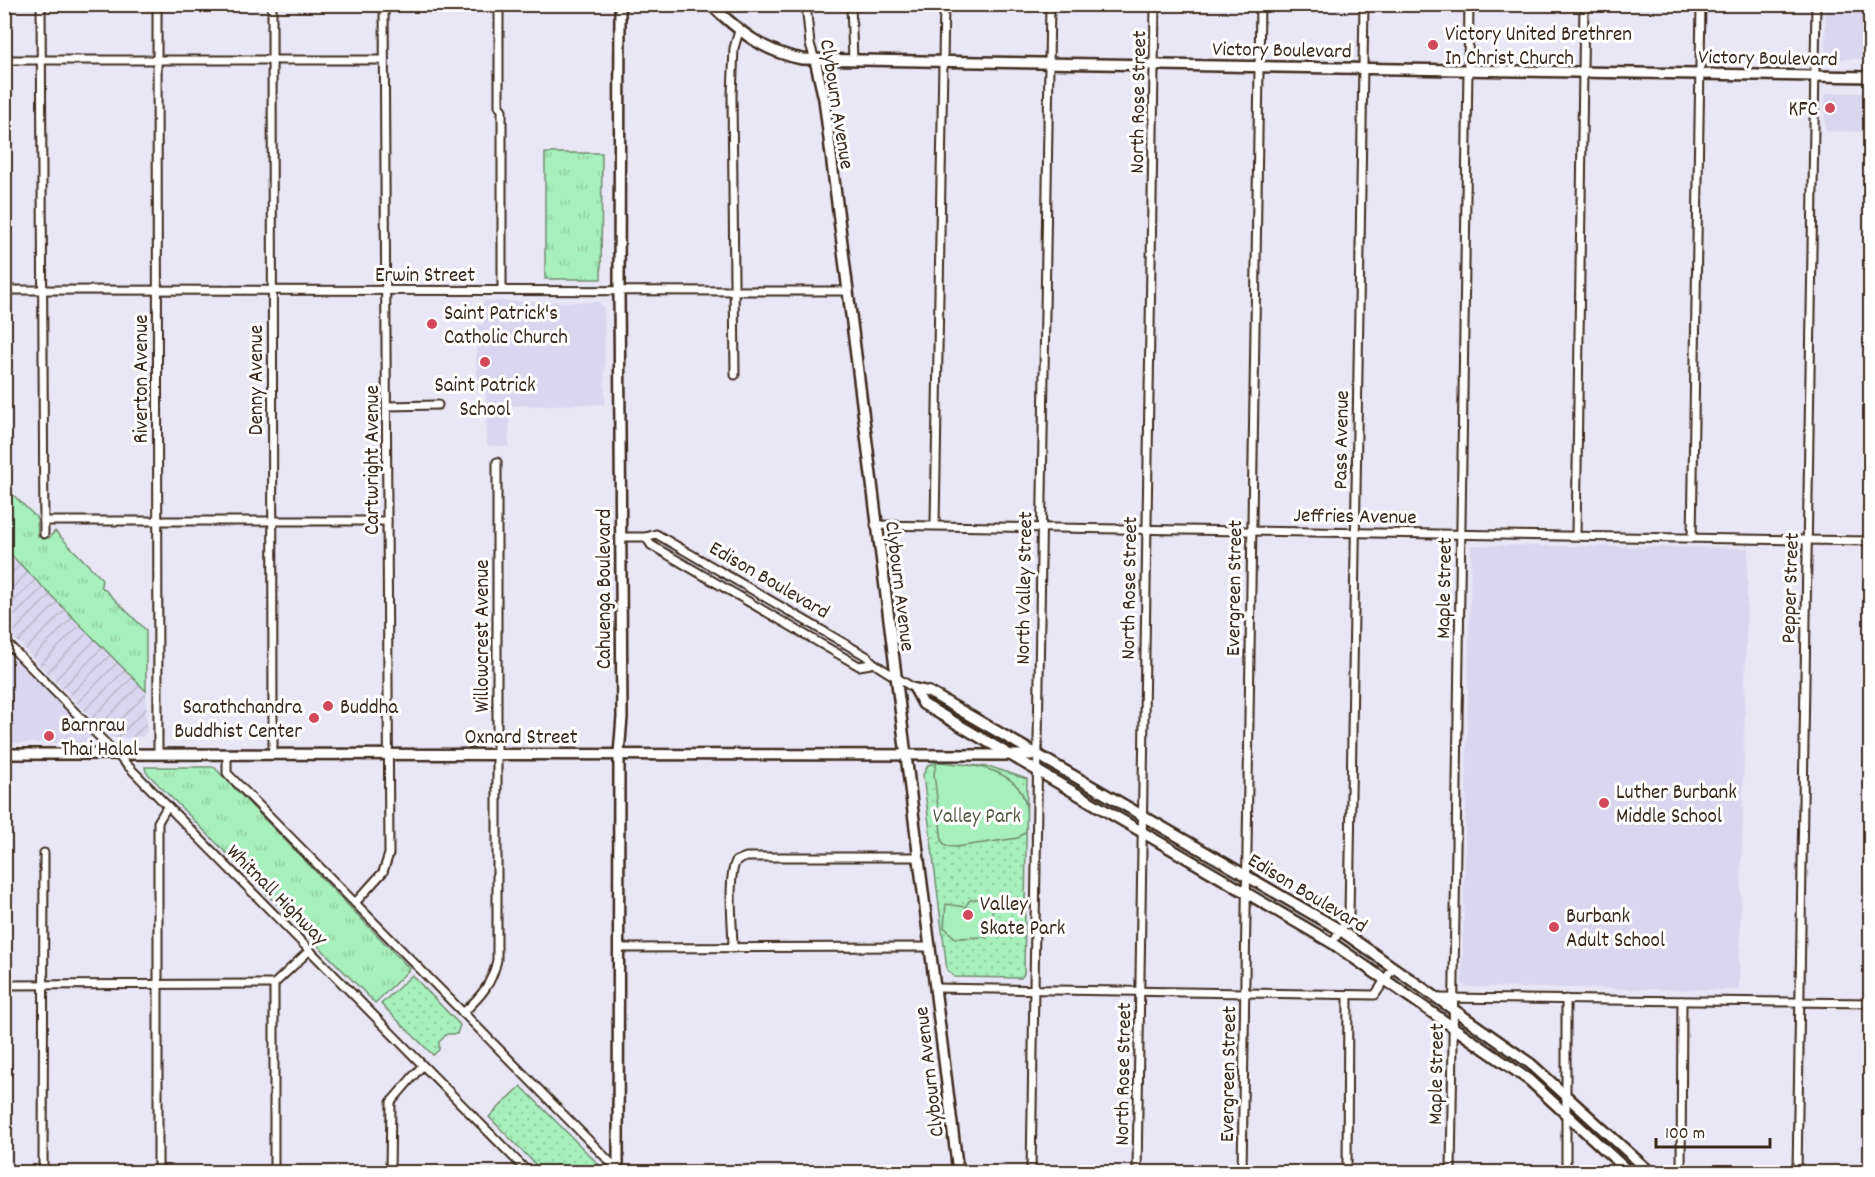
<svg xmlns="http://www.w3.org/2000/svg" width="1875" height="1177" viewBox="0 0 1875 1177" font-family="Dekko,sans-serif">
<defs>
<pattern id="industrial-furrows" width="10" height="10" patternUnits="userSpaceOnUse" patternTransform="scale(1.5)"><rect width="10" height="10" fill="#dad6ef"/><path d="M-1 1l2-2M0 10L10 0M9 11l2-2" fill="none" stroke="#bcb8cc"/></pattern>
<pattern id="grass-tufts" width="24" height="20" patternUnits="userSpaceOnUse" patternTransform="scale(1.5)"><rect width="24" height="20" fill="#a7efbd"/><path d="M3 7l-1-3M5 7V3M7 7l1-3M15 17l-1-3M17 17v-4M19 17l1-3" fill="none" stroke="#91cda2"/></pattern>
<pattern id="park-dots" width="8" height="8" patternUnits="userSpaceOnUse" patternTransform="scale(1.5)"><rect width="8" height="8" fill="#a7efbd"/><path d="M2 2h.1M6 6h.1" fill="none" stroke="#91cda2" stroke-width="1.8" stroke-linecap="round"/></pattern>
</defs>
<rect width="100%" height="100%" fill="#e9e7f6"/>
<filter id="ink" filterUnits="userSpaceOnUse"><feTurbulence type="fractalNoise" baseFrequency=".0167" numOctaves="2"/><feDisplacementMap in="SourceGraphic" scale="12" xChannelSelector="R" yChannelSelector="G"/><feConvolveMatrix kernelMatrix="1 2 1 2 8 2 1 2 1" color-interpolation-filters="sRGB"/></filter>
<g filter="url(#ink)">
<!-- built -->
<g fill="#dad6ef">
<path d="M1826,5h44v54h-41l-4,-7z"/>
<path d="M1825,93h45v39l-45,-1z"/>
<path d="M483,301l116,1 5,6 1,96 -95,2 -1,41 -22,-2 -1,-51 -9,-4 -1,-65 7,-1z"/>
<path d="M1471,545l277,3 -9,442 -273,-3 -4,-4z"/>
<path d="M4,648h1l94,95h-94z"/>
</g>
<!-- industrial -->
<path fill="url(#industrial-furrows)" d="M4,549l142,142 1,41 -4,5 -32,1 -106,-109z"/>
<!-- grass -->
<g fill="url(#grass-tufts)" stroke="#718c6e" stroke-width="1.5">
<path d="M545,153h57l-1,126h-56z"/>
<path d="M4,486l33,32 1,19 11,1 6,-7 47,48 -1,7 45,44v61l-141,-142z"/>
<path d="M145,767h69l196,202 -35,34 -229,-231z"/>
</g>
<!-- park -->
<g fill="url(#park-dots)" stroke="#718c6e" stroke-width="1.5">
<path d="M937,762l54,5 36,12 -3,195 -3,4 -67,-1 -7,-7 -24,-195 5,-10z"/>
<path d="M412,975l48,50 -3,9h-10l-8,8v8l-6,5 -52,-51z"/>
<path d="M521,1086l85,86h-63l-54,-55z"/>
</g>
<!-- garden -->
<g fill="#a7efbd" stroke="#718c6e" stroke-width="1.5">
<path d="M937,762c31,2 84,5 89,45 1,8 0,16 0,24l-8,7 -62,9 -10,-1 -4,-5 -8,-68z"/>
<path d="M986,898l7,8 -3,27 -4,4 -31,1 -11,-11 2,-23 19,3 5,-7z"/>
</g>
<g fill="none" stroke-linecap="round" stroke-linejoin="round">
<defs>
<g id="minor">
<path d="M41,4l3,530"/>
<path d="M157,4l1,750"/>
<path d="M272,4l1,750"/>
<path d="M499,4v102l3,4v180"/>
<path d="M806,4l4,40 5,16"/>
<path d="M851,4l2,56"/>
<path d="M4,60h380"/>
<path d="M4,290l842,1"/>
<path d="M735,375l-3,-280 2,-47 5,-17"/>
<path d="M387,406l51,-1"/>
<path d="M44,521h343"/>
<path d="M875,525l995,16"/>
<path d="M935,525l9,-521"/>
<path d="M1576,535l8,-531"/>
<path d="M621,537h25l10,-3 212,123c4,8 36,24 47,32"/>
<path d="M646,537l5,8 208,121 12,-2"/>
<path d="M1692,538l9,-534"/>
<path d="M4,640l524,532"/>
<path d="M227,755v18l392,398"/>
<path d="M355,903l28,-31 6,-18 -5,-850"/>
<path d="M1332,943l17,-26 15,-913"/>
<path d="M619,948l312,-1"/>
<path d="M733,948c0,-21 -6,-70 3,-87l10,-4h173"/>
<path d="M4,985l270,-1"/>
<path d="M935,988l440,7 18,-27"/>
<path d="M1437,998l433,5"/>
<path d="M463,1013c18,-17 29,-29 34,-53v-498"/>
<path d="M43,1172l1,-319"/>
<path d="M158,1172v-350l9,-15"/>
<path d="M274,1172v-188l36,-34"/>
<path d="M390,1172l1,-70 31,-36"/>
<path d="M1031,1172l19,-1168"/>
<path d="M1137,1172l18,-1168"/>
<path d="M1242,1172l18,-1168"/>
<path d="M1347,1172l1,-177"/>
<path d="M1451,1172l18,-1168"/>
<path d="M1566,1172v-173"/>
<path d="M1681,1172l1,-171"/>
<path d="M1797,1172l19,-1168"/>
</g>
<g id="secondary">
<path d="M710,4c28,26 53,48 92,55l1068,18"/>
<path d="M815,60l9,39 134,1073"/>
<path d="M915,689l14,3 411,238 191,134 119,108"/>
<path d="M915,689l8,15 409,239 197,137 100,92"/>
<path d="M4,754l1033,1"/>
<path d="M618,1172l1,-418 3,-37 -3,-426 1,-287"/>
</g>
</defs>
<!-- minor casing -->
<use href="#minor" stroke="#3b2a1e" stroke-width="11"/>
<!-- secondary casing -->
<use href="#secondary" stroke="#3b2a1e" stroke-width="14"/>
<!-- minor -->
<use href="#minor" stroke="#fff" stroke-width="7"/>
<!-- secondary -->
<use href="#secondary" stroke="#fff" stroke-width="9"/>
</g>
</g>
<!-- markers -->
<g fill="#d1495b" stroke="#fff" stroke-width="2">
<circle cx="1433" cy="45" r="6"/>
<circle cx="1830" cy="108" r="6"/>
<circle cx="432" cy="324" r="6"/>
<circle cx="485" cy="362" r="6"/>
<circle cx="328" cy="706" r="6"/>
<circle cx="314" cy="718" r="6"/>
<circle cx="49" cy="736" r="6"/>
<circle cx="1604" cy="803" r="6"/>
<circle cx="968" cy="915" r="6"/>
<circle cx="1554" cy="927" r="6"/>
</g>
<g text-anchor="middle" stroke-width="6" stroke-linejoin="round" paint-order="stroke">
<!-- poi labels -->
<g font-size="21" fill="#3b2a1e" stroke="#fff" text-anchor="start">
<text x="1445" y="40">Victory United Brethren<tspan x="1445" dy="24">In Christ Church</tspan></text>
<text x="1818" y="115" text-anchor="end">KFC</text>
<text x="444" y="319">Saint Patrick's<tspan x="444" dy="24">Catholic Church</tspan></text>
<text x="485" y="391" text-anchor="middle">Saint Patrick<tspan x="485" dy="24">School</tspan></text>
<text x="302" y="713" text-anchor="end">Sarathchandra<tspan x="302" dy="24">Buddhist Center</tspan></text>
<text x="340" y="713">Buddha</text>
<text x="61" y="731">Barnrau<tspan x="61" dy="24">Thai Halal</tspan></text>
<text x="1616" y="798">Luther Burbank<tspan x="1616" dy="24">Middle School</tspan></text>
<text x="980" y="910">Valley<tspan x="980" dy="24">Skate Park</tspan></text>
<text x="1566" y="922">Burbank<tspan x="1566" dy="24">Adult School</tspan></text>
</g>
<!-- street labels -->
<g font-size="21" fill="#3b2a1e" stroke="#fff">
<text transform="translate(1282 49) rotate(1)" y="7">Victory Boulevard</text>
<text transform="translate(1768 57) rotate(1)" y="7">Victory Boulevard</text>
<text transform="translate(1137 102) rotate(-89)" y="7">North Rose Street</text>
<text transform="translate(838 104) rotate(81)" y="7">Clybourn Avenue</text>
<text x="425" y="281">Erwin Street</text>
<text transform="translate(140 379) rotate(-90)" y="7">Riverton Avenue</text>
<text transform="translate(255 380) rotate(-90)" y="7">Denny Avenue</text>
<text transform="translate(1340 440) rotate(-89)" y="7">Pass Avenue</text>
<text transform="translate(371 460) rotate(-90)" y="7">Cartwright Avenue</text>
<text transform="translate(1355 515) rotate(1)" y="7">Jeffries Avenue</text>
<text transform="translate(770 579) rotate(30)" y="7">Edison Boulevard</text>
<text transform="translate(901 586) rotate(83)" y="7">Clybourn Avenue</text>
<text transform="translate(1023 588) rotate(-89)" y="7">North Valley Street</text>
<text transform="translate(1128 588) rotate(-89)" y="7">North Rose Street</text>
<text transform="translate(1233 588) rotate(-89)" y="7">Evergreen Street</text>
<text transform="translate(1443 588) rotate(-89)" y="7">Maple Street</text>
<text transform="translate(1789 588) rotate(-88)" y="7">Pepper Street</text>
<text transform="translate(603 589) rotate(-90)" y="7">Cahuenga Boulevard</text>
<text transform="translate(481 636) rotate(-90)" y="7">Willowcrest Avenue</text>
<text x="521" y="743">Oxnard Street</text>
<text transform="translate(1308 892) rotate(31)" y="7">Edison Boulevard</text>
<text transform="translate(278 894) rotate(45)" y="7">Whitnall Highway</text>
<text transform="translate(928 1072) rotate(-97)" y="7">Clybourn Avenue</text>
<text transform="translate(1122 1074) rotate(-89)" y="7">North Rose Street</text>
<text transform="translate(1227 1074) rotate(-89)" y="7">Evergreen Street</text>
<text transform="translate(1435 1074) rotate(-89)" y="7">Maple Street</text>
</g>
<!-- park labels -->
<g font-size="21" fill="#565b46" stroke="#fff">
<text x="977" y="822">Valley Park</text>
</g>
</g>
<!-- margin -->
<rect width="1875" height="1177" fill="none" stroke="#fff" stroke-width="24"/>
<rect x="12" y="12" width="1851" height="1153" fill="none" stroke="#3b2a1e" stroke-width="2" filter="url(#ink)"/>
<!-- scale -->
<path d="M1656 1138v9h114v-9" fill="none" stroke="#3b2a1e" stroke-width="3"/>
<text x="1665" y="1138" font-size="18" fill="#3b2a1e" stroke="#ffffff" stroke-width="4.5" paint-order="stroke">100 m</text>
</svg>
